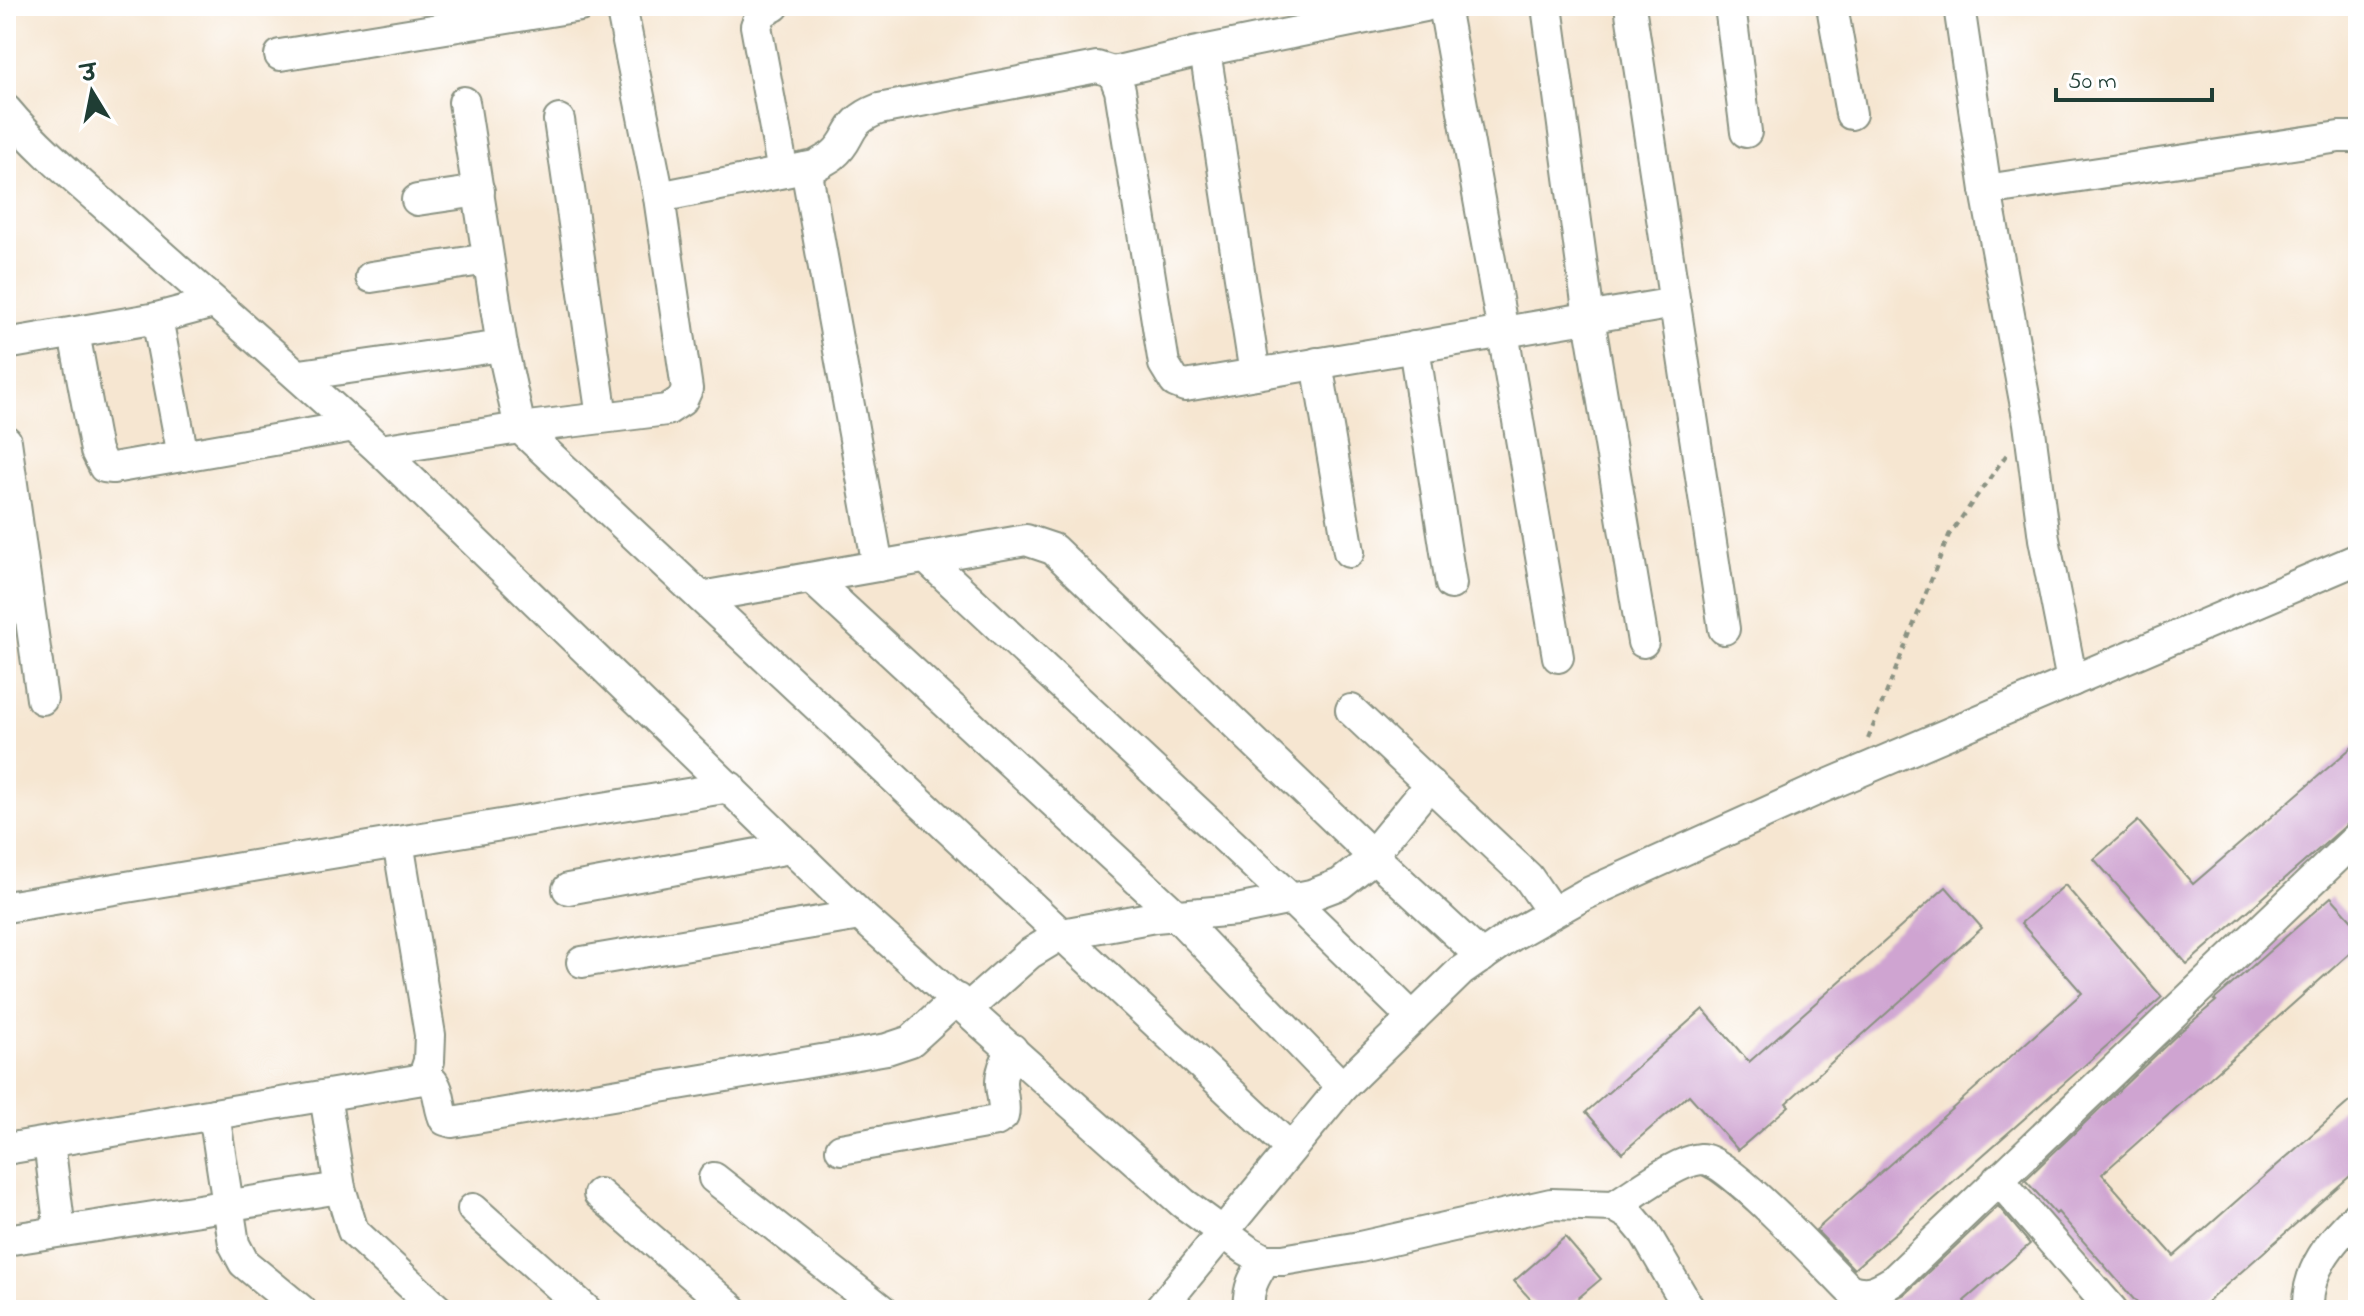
<svg xmlns="http://www.w3.org/2000/svg" width="2364" height="1316" viewBox="0 0 2364 1316" font-family="'Indie Flower','Playpen Sans Deva',sans-serif">
<rect width="100%" height="100%" fill="#fff"/>
<filter id="ink" filterUnits="userSpaceOnUse"><feTurbulence type="fractalNoise" baseFrequency=".0125" numOctaves="2"/><feDisplacementMap in="SourceGraphic" scale="16" xChannelSelector="R" yChannelSelector="G"/><feConvolveMatrix kernelMatrix="1 2 1 2 8 2 1 2 1" color-interpolation-filters="sRGB"/></filter>
<filter id="wash" filterUnits="userSpaceOnUse"><feTurbulence type="fractalNoise" baseFrequency=".006" numOctaves="4" result="noise"/><feDisplacementMap in="SourceGraphic" scale="32" xChannelSelector="R" yChannelSelector="G"/><feGaussianBlur stdDeviation="1.8" result="paint"/><feColorMatrix in="noise" values="0 0 0 0 0 0 0 0 0 0 0 0 0 0 0 0 0 1.4 0 .05"/><feComposite in="paint" operator="in"/></filter>
<g filter="url(#wash)">
<rect width="100%" height="100%" fill="#f6e6d1"/>
<g id="blocks">
<!-- building -->
<g fill="#cfa4d1">
<path d="M2358,742v73l-171,149 -93,-105 44,-38 55,63z"/>
<path d="M2065,885l97,112 -308,272 -38,-39 266,-237 -61,-70z"/>
<path d="M1946,887l36,41 -196,175 3,3 -51,44 -49,-55 -67,58 -36,-41 117,-103 46,53z"/>
<path d="M2331,897l27,30v19l-256,228 72,82 184,-162v75l-160,141h-55l-85,-98 -2,2 -31,-34 155,-148 36,-31 -2,-1z"/>
<path d="M1998,1206l32,38 -66,57 7,9h-97l31,-16z"/>
<path d="M1565,1237l36,42 -37,31h-24l-26,-29z"/>
</g>
</g>
</g>
<g filter="url(#ink)">
<use href="#blocks" fill-opacity="0" stroke="#8a9282" stroke-width="2"/>
<g fill="none" stroke-linecap="round" stroke-linejoin="round">
<defs>
<g id="minor">
<path d="M774,6l-12,6 -6,14 27,146"/>
<path d="M1444,6l59,326 55,325"/>
<path d="M1547,6l42,312 54,324"/>
<path d="M1630,6l94,623"/>
<path d="M1730,6l16,126"/>
<path d="M1832,6l19,108"/>
<path d="M1959,6l27,184 43,233 15,116 28,142"/>
<path d="M1205,51l50,323"/>
<path d="M280,55l300,-49"/>
<path d="M1113,72l80,-19 232,-47"/>
<path d="M464,102l38,244 18,82 770,720"/>
<path d="M6,110c35,42 79,77 119,113 85,76 171,150 255,227l480,465 323,288 64,47 18,10h18l77,-13 191,-43 63,2 16,9 15,18 45,77"/>
<path d="M559,120l43,297"/>
<path d="M806,168l72,398"/>
<path d="M1986,190l353,-53h19"/>
<path d="M659,197l156,-31c6,-4 13,-7 18,-11 21,-17 10,-32 46,-46l218,-42 16,5 7,18 44,274 11,18 10,4 490,-83"/>
<path d="M417,200l62,-9"/>
<path d="M371,277l117,-18"/>
<path d="M157,318l26,138"/>
<path d="M74,333l22,118 8,16 9,1 241,-42"/>
<path d="M6,344l151,-26 56,-15"/>
<path d="M1414,347l37,237"/>
<path d="M1317,363l32,189"/>
<path d="M300,375l202,-29"/>
<path d="M6,441l36,258"/>
<path d="M380,450l140,-22 147,-18 15,-10 5,-11 -28,-192 -38,-191"/>
<path d="M926,558l365,341 122,119"/>
<path d="M811,578l366,338 165,171"/>
<path d="M701,597l325,-57 27,9 319,306 110,102"/>
<path d="M1351,710l177,167 24,35"/>
<path d="M398,842l32,193 -1,26 -6,18"/>
<path d="M568,889l222,-41"/>
<path d="M6,907l724,-120"/>
<path d="M582,962l278,-47"/>
<path d="M967,1009l62,-55 33,-20 93,-17 82,-7 74,-15 29,-11 23,-18 67,-82"/>
<path d="M325,1096l15,92 13,43 85,79"/>
<path d="M214,1114l20,130 10,19 57,47"/>
<path d="M49,1142l11,89"/>
<path d="M6,1149l417,-70 8,1c10,10 7,27 14,40l7,2 435,-73 24,-8 46,-42"/>
<path d="M841,1149l155,-28 7,-5c3,-11 -2,-22 -2,-34 0,-12 6,-22 11,-33"/>
<path d="M714,1178l168,132"/>
<path d="M1998,1179l114,131"/>
<path d="M599,1194l134,116"/>
<path d="M1614,1206c22,-13 62,-45 87,-47 26,-1 125,107 148,130 18,7 28,2 44,-8l465,-444"/>
<path d="M473,1209l113,101"/>
<path d="M6,1240l334,-52"/>
<path d="M1159,1310l183,-223 119,-116 52,-36 71,-40 239,-108 535,-228"/>
<path d="M1249,1310c-2,-21 5,-33 16,-50"/>
<path d="M2308,1310c-2,-40 23,-69 50,-95"/>
</g>
</defs>
<!-- minor casing -->
<use href="#minor" stroke="#8a9282" stroke-width="34"/>
<!-- path -->
<path stroke="#8a9282" stroke-width="4" stroke-dasharray="6 6" stroke-linecap="butt" d="M1868,739l81,-204 58,-81"/>
<!-- minor -->
<use href="#minor" stroke="#fff" stroke-width="30"/>
</g>
</g>
<!-- margin -->
<rect width="2364" height="1316" fill="none" stroke="#fff" stroke-width="32"/>
<!-- north arrow -->
<g transform="translate(92 92) rotate(350)" stroke="#ffffff" stroke-width="6" paint-order="stroke">
<path d="M0-6L14 30L0 20L-14 30Z" fill="#1f3d34"/>
<text y="-12" font-size="22" font-weight="bold" text-anchor="middle" fill="#1f3d34">उ</text>
</g>
<!-- scale -->
<path d="M2056 88v12h156v-12" fill="none" stroke="#1f3d34" stroke-width="4"/>
<text x="2068" y="88" font-size="24" fill="#1f3d34" stroke="#ffffff" stroke-width="6" paint-order="stroke">50 m</text>
</svg>
